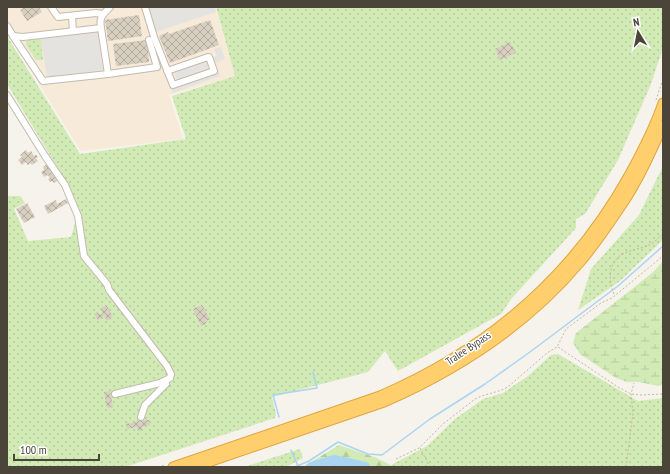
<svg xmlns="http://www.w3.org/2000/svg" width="670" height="474" viewBox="0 0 670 474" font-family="'PT Sans Narrow',sans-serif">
<defs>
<pattern id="grass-dots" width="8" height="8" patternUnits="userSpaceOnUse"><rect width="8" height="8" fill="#d2eab5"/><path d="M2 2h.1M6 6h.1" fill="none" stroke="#b6ca9c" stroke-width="1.8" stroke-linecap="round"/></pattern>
<pattern id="forest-firs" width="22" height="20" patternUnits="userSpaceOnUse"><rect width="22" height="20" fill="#d2eab5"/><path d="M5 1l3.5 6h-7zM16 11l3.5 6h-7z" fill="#b6ca9c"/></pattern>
<pattern id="wetland-marsh" width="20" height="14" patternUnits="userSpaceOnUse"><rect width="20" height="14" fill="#d2eab5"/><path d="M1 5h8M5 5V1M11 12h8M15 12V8" fill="none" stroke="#b6ca9c"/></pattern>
<pattern id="building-cross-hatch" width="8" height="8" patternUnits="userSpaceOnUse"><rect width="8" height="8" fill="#d8cfc1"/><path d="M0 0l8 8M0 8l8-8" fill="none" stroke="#b1aa9e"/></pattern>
</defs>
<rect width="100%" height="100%" fill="#f6f3ec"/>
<!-- commercial -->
<path fill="#f7ead8" d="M7,7h208l20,69 -66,19 14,44 -102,12 -74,-118z"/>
<!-- grass -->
<g fill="url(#grass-dots)">
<path d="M216,7h447v41l-12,36 -33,76 -33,54 -9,5v9l-64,70 -11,16 -103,57 -13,-20 -17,21 -96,25 4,17 -1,4 -150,49h-118v-271h13l5,7 -11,6 14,32 43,-4 8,-28 -8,-19 -64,-106v-48l73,118 106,-15 -14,-43 63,-20z"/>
<path d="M41,37l2,23h-7l-10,-15 1,-6z"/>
<path d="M663,166v74l-43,41 -42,29 13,-41 48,-54z"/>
<path d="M558,354l80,47 25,-3v69h-269l-3,-2 36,-19 28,-27 28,-20 20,-6 25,-17 23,-21z"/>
<path d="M300,449l3,9 -17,9h-42z"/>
</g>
<!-- forest -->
<path fill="url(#forest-firs)" d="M339,445l38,13 17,9h-91z"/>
<!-- wetland -->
<path fill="url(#wetland-marsh)" d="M663,261v124l-5,1 -19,-4h-12l-11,-4 -36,-24 -7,-11 3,-10 76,-60z"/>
<!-- parking -->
<g fill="#e5e3e0">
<path d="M144,7h71l1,5 -63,21z"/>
<path d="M98,32l5,38 -56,7 -6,-39z"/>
<path d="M221,47l4,12 -17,7 2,4 7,-3 3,9 -48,17 -3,-9 8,-3 -3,-10 43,-15 -3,-7z"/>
</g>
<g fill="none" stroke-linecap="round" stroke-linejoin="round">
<!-- stream -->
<g stroke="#a9d4f2" stroke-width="1.5">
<path d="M279,417l-6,-22 44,-7 -4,-16"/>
<path d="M291,450l7,16"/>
<path d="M295,467l14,-6 29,-19 30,12 14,1 48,-36 55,-35 45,-32 88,-66 45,-40"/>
</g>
<!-- river -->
<path stroke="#a9d4f2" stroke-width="10" d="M311,467l23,-7 31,7"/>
</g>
<!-- building -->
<g fill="url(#building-cross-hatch)">
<path d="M23,7h16l3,5 -15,9 -7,-11 3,-2z"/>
<path d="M139,15l3,21 -34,5 -3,-21z"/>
<path d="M210,20l9,25 -49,18 -11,-27 9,-4 1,2z"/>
<path d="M147,40l2,22 -33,4 -3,-22z"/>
<path d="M510,42l6,11 -16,7 -5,-11z"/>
<path d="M26,150l2,3 3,-2 3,5 2,-1 2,2 -2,1 2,3 -6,4 -2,-2 -2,2 -2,-3 -4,3 -4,-5 4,-3 -2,-2z"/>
<path d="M47,164l12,16 -5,3 -2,-2 -2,1 -2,-3 2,-1 -2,-3 -4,2 -3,-5 3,-2 -1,-3z"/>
<path d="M66,199l2,4 -20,11 -4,-8 12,-6 1,4z"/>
<path d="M27,203l8,14 -11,6 -8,-14z"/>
<path d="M106,305l7,11 -2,1 1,1 -5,3 -3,-5 -6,4 -4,-6 4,-2 2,3 3,-2 -3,-4z"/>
<path d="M202,305l8,14 -4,2 1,2 -6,3 -8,-17z"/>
<path d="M110,391l3,16 -6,1 -3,-16z"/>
<path d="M137,420h12l1,5 -8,2v3l-4,1 -1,-4 -10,2 -1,-5 11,-2z"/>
</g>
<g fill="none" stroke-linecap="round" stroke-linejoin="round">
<defs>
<g id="minor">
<path d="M51,7l7,10 38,-4 7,1"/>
<path d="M145,7l9,30 19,48 41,-14 -5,-14h-1l-41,14"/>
<path d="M72,16l1,15"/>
<path d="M7,26l6,10 10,1 78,-9c-2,-12 2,-13 9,-21"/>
<path d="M13,36l30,45 65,-7 -7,-46"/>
<path d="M108,74l49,-7 -8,-27"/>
<path d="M7,95l38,61 20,29 13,31 6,40 23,28 2,6 58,76 4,8 -1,4 -10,5 -45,11"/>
<path d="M141,417l4,-12 21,-21 -1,-3"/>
</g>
<g id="highway">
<path d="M173,467l207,-71c107,-46 193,-119 250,-222 12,-22 25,-47 33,-71"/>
<path d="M194,467l190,-65c73,-32 144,-78 196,-140 15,-17 28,-37 41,-56 17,-25 30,-54 42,-81"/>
</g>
</defs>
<!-- minor casing -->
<use href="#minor" stroke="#c2bbae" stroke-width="8"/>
<!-- highway casing -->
<use href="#highway" stroke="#e0a43c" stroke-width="11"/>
<!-- path -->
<g stroke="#c4b79f" stroke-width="1" stroke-dasharray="2 2" stroke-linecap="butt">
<path d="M656,100l7,-21"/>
<path d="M614,294c-7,-16 -5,-35 13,-42 8,-3 17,-4 24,-8 4,-2 8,-7 12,-10"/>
<path d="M558,347l60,40 13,7 9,1 23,-1"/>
<path d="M420,448l10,19"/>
<path d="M396,459l23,-11 24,-24 32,-25c11,-6 24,-6 34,-13l38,-33 10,-6 9,-18 35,-26 11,-5 51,-42"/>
<path d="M158,467l7,-2"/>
<path d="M626,467l7,-54 -2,-19 3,-11"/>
</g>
<!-- minor -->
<use href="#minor" stroke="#fff" stroke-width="6"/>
<!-- highway -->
<use href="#highway" stroke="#ffcf6e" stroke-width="9"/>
</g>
<g text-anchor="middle" stroke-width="3" stroke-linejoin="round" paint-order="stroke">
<!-- street labels -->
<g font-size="11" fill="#4b4439" stroke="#fff">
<text transform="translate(468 348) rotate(-34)" y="4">Tralee Bypass</text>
</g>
</g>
<!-- border -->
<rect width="670" height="474" fill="none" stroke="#4b4439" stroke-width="16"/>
<!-- north arrow -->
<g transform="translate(638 32) rotate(350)" stroke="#ffffff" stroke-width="3" paint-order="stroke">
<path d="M0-3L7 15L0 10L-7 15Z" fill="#4b4439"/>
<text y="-6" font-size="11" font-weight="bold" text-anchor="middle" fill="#4b4439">N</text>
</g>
<!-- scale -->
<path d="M14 454v6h85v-6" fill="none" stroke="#4b4439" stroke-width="2"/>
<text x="20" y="454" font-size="12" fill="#4b4439" stroke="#ffffff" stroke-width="3" paint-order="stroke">100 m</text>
</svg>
